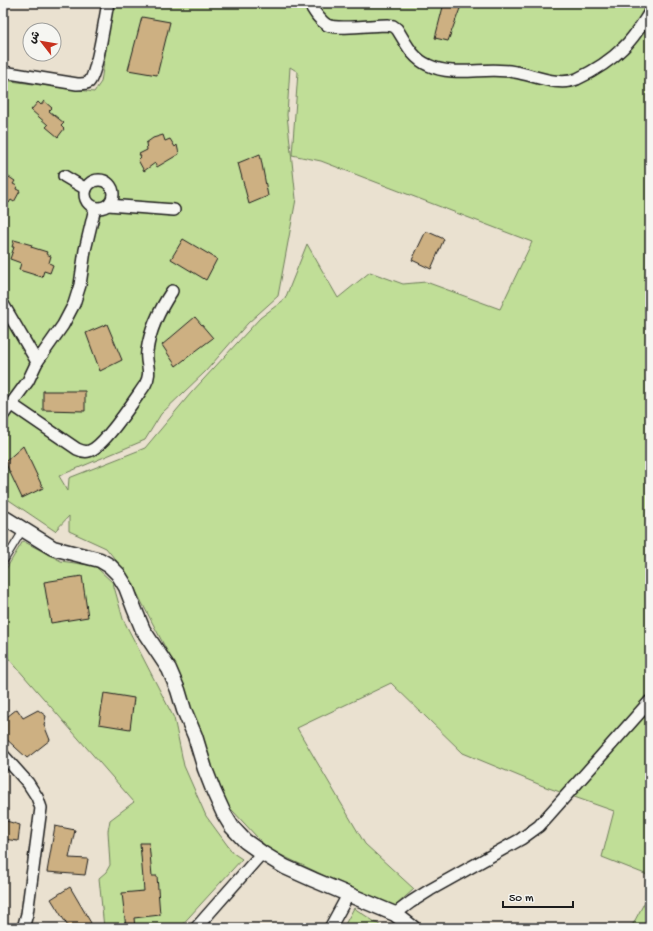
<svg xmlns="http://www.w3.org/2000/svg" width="653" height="931" viewBox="0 0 653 931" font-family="'Gochi Hand','Playpen Sans Arabic',sans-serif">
<rect width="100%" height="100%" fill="#eae1d0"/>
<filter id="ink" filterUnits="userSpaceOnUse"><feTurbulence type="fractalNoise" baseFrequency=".025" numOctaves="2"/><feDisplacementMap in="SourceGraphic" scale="8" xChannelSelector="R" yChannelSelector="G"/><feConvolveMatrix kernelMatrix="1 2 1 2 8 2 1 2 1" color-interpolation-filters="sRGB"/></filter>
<g filter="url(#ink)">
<!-- green -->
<g fill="#c0de97" stroke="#6e7d5a" fill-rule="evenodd">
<path d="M113,3h537v873l-48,-19 12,-46 -71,-25 -80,-33 -72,-70 -94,45 68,116 49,45 -21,19 -125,-59 -47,-51 -42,-124 -52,-100 -21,-26 -37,-17v-15l-14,15 -52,-35v-416l91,12 7,-10zM290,67l8,5 -6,83 29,6 211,81 -32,67 -74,-27 -23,2 -33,-12 -32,26 -31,-54 -22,55 -25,19 -69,75 -46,55 -76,30 -1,13 -9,-15 86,-36 16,-26 44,-42 43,-49 30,-27 18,-97 -9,-84z"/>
<path d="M23,541l38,20 34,5 18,17 10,36 51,99 10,48 22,50 27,37 9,6 -63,69h-75l-5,-50 7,-6 4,-7 -2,-34 2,-11 24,-18 -131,-150v-78z"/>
<path d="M650,892v36h-23l6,-4z"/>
<path d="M354,908l30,20h-41z"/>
</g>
<!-- building -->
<g fill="#cdb082" stroke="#1c1c1c">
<path d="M444,3h18l-14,38 -13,-3z"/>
<path d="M142,17l28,5 -13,53 -29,-5z"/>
<path d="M44,101l8,7 -3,3 15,12 -3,3 3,3 -6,8 -12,-10 2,-2 -17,-15 7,-8 3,3z"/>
<path d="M163,135l2,6 5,-2 5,8 2,-2 2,9 -22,13 -2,-4 -11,8 -6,-11 3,-3 -2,-3 8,-4 -1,-7 7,-5z"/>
<path d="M260,154l8,42 -19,8 -11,-41z"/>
<path d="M3,173l12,8 -2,3 4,2 -1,3 4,2 -6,11 -3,-2 -2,3 -6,-3z"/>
<path d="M426,231l18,8 -13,30 -19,-9z"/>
<path d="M183,239l34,20 -11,21 -35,-21z"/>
<path d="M14,240l18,5 -1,2 16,5 -1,2 5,2 -2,7 4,2 -3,8 -6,-2 -2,6 -23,-7 2,-7 -11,-4 4,-12h-2z"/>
<path d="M195,317l18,21 -37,28 -14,-21z"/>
<path d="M107,324l15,36 -22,11 -14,-38z"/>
<path d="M43,391h42v20l-42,-1z"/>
<path d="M23,446l20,42 -21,10 -17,-36z"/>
<path d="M82,576l6,41 -37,6 -7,-41z"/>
<path d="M104,693l30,5 -4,31 -31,-5z"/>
<path d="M17,709l6,9 15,-8 8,6 -2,9 6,15 -23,18 -24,-22v-16z"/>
<path d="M3,820l17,5 -2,16 -15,-2z"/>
<path d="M55,826l20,4 -6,28 19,1 -3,16 -38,-3z"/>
<path d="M140,843h9l3,33h5l3,39 -26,3 1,10h-9l-4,-35 22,-2z"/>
<path d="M70,887l21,36 -8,5h-14l-18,-29z"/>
</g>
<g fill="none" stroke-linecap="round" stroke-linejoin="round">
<defs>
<path id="service" d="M3,563l20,-33"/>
<g id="minor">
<path d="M309,3c5,8 9,16 18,22 10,5 47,0 60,0l6,1 4,3c9,14 15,29 31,36 27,13 58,1 87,7 19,3 43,15 62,7 15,-7 34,-19 46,-31 11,-10 19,-24 27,-36"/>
<path d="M3,72l74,12c4,0 9,0 12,-2 8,-8 16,-65 19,-79"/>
<path d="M64,176l22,13"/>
<circle cx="99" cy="194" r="14"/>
<path d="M108,205l66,5"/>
<path d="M3,304l34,58"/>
<path d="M11,404l66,45c4,2 8,3 12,2 15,-4 46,-52 56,-66 8,-14 0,-20 2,-34 3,-22 13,-42 25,-60"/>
<path d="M3,415l25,-34 9,-19 26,-37 11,-21 6,-19 5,-35 10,-42"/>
<path d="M3,755l25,28 9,14 4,11 -14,106 -4,14"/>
<path d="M395,914l16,-12 19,-12 91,-51 18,-13 111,-125"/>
<path d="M196,928l66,-75"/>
<path d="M330,928l18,-33"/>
</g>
<path id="tertiary" d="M3,517l50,31 47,12 10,6 8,8 8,13 8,21 9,22 26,39 9,21 6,20 11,26 10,33 9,23 10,22 8,13 13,14 17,12 23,14 29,13 81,34 18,14"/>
</defs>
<!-- service casing -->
<use href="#service" stroke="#1c1c1c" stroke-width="8"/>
<!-- minor casing -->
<use href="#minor" stroke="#1c1c1c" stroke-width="14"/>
<!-- tertiary casing -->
<use href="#tertiary" stroke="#1c1c1c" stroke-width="17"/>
<!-- service -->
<use href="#service" stroke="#f6f6f2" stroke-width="5.5"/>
<!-- minor -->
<use href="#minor" stroke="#f6f6f2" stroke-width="11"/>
<!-- tertiary -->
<use href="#tertiary" stroke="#f6f6f2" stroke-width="14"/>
</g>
</g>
<!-- margin -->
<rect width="653" height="931" fill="none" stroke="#f6f6f2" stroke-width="16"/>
<rect x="8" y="8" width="637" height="915" fill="none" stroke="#1c1c1c" stroke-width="1.5" filter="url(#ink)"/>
<!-- north arrow -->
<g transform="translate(42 42) rotate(301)"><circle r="19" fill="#f6f6f2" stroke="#9f9f9c"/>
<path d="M0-3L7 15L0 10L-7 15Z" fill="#c8321e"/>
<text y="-6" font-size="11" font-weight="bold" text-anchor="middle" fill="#1c1c1c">ش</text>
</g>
<!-- scale -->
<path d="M503 901v6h70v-6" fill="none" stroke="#1c1c1c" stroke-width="2"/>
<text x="509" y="901" font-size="12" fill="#1c1c1c" stroke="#f6f6f2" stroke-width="3" paint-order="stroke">50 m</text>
</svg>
